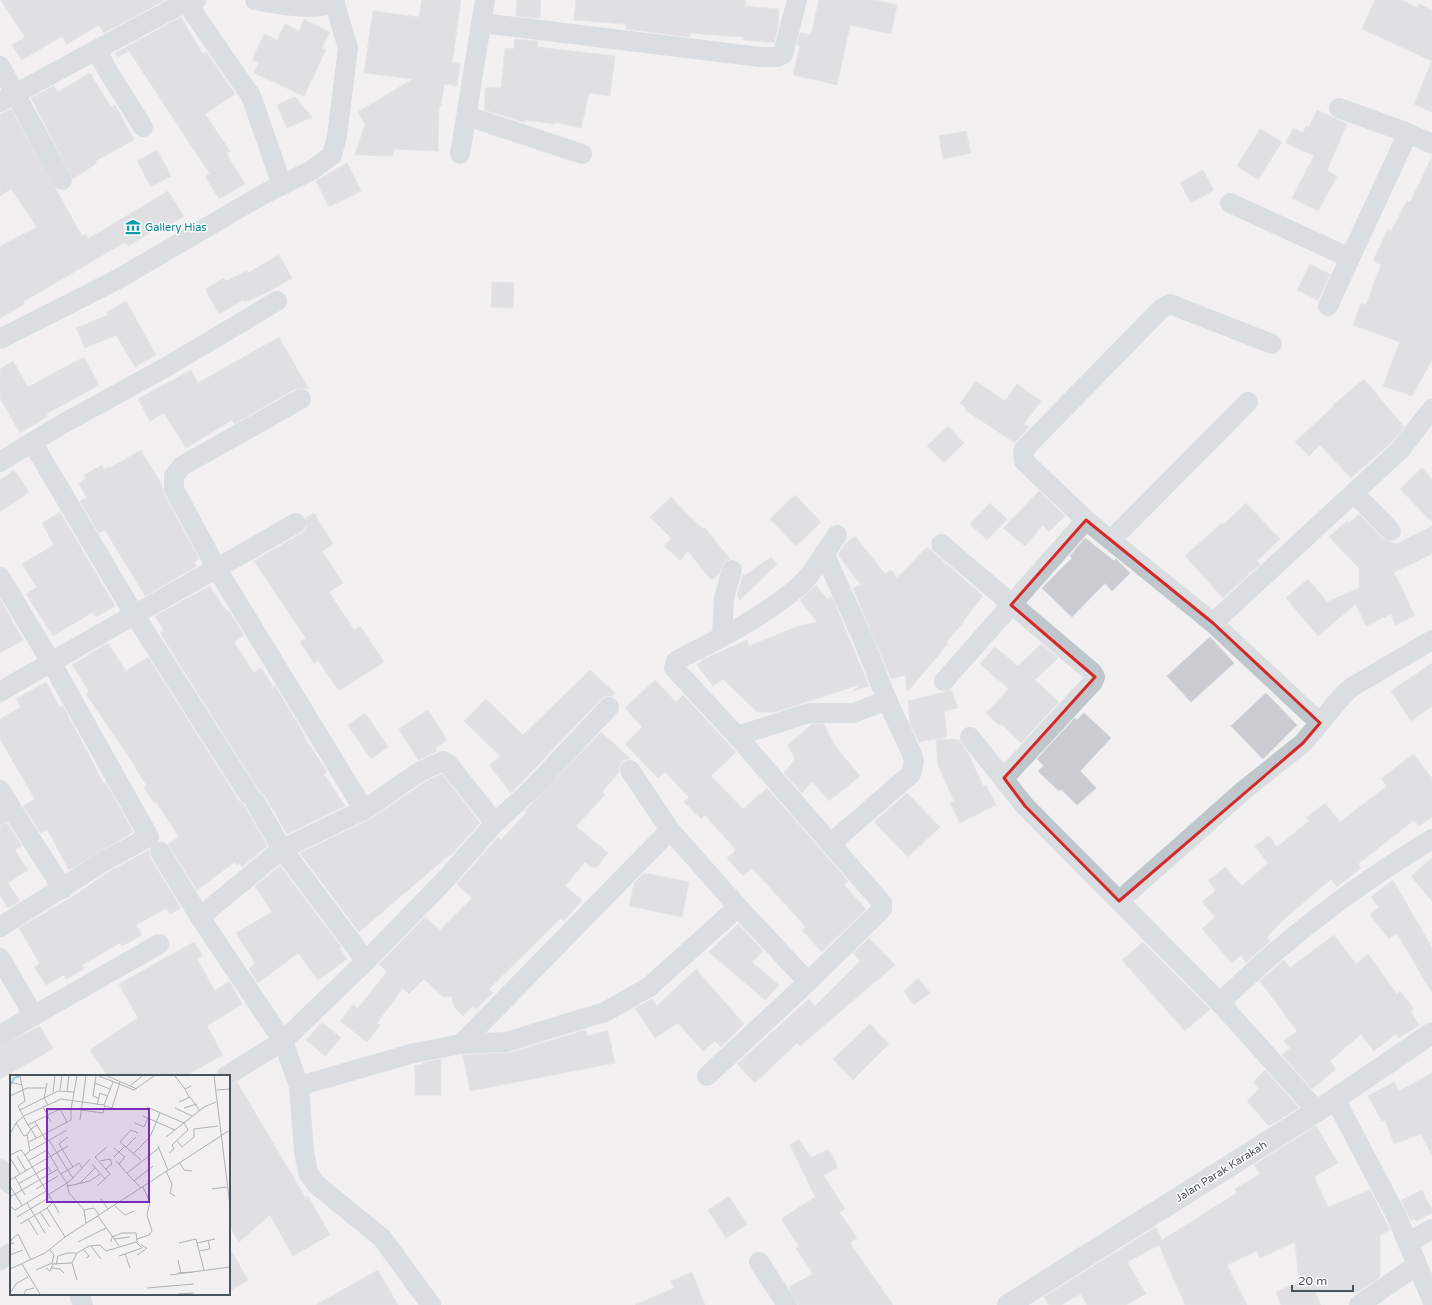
<svg xmlns="http://www.w3.org/2000/svg" width="1432" height="1305" viewBox="0 0 1432 1305" font-family="'Varela Round',sans-serif">
<rect width="100%" height="100%" fill="#f2f0f0"/>
<!-- building -->
<g fill="#caccd2" stroke="#d4d6db">
<path d="M1,0h164l-61,33 -5,-8 -32,19 -5,-8 -40,24 -10,-15 13,-8z"/>
<path d="M422,0h39l-9,63 8,1 -3,22 -13,-2 -3,22 -2,-1 -1,46 -45,-2v7l-38,-1 10,-31 -7,-12 55,-33 -49,-6 9,-62 46,6z"/>
<path d="M517,0h24l-1,18 -24,-2z"/>
<path d="M576,0h169v6l34,3 -1,18 -4,16 -31,-3v-3l-53,-4v4l-64,-8v-5l-52,-4z"/>
<path d="M819,0h56l22,5 -6,29 -41,-9 -13,60 -44,-10 7,-30h-3l3,-12 11,2z"/>
<path d="M1375,0h27l16,8 1,-4 13,6v102l-18,-8 18,-43 -70,-32z"/>
<path d="M181,17l21,36h5l28,41 -30,20 25,37 -4,2 19,31 -26,15 -14,-23 5,-2 -81,-123 -11,6 -3,-4z"/>
<path d="M304,19l26,13 -8,16 4,2 -22,46 -50,-23 5,-10 -7,-3 12,-26 13,6 8,-16 14,7z"/>
<path d="M515,39l23,2 -1,6 78,9 -5,40 -21,-3 -8,35 -26,-6v2l-30,-4v2l-5,-1 -35,-11v-22h16l4,-40 9,1z"/>
<path d="M90,73l21,34 4,-2 19,35 -39,21 2,2 -24,16 -42,-81 23,-12 4,6z"/>
<path d="M295,97l17,20 -25,11 -10,-23z"/>
<path d="M11,109l71,127 4,-2 2,5 80,-48 16,25 -26,16 -2,-3 -28,17 -3,-4 -102,60 1,2 -24,14v-72l37,-19 -26,-38 -11,7v-82z"/>
<path d="M1317,110l30,14 -20,46 10,6 -19,35 -26,-13 22,-42 -28,-13 7,-15 10,5 3,-7 3,1z"/>
<path d="M1260,129l22,13 -24,38 -21,-14z"/>
<path d="M966,131l5,22 -28,6 -4,-23z"/>
<path d="M157,150l14,26 -20,11 -14,-26z"/>
<path d="M1432,157v203l-20,36 -29,-10 17,-44 -47,-17 8,-22 5,2 15,-40 -8,-4 15,-32 3,2 16,-30 3,1z"/>
<path d="M347,163l14,28 -32,16 -13,-26z"/>
<path d="M1203,170l11,20 -23,13 -11,-20z"/>
<path d="M279,255l13,23 -26,15 -21,9 -2,-2 -24,14 -14,-25 19,-11 2,3 21,-10 1,2z"/>
<path d="M1310,264l20,10 -12,26 -21,-10z"/>
<path d="M492,282l22,1 -1,25 -22,-1z"/>
<path d="M126,301l30,54 -21,12 -19,-32 -31,13 -9,-20 32,-13 -1,-3z"/>
<path d="M279,337l29,51 -13,1 -61,35 -2,-4 -46,28 -22,-35 -14,8 -12,-22 53,-29 7,13z"/>
<path d="M84,357l15,28 -53,29 2,2 -28,17 -20,-35v-29l13,-8 15,26z"/>
<path d="M1364,379l40,48 -12,15 -41,36 -31,-33 -11,11 -14,-14 39,-36 -1,-1z"/>
<path d="M976,381l29,20 12,-17 24,17 -17,23 5,3 -14,16 -50,-33 1,-2 -6,-5z"/>
<path d="M948,426l16,17 -20,20 -17,-17z"/>
<path d="M141,450l21,35 2,9 35,65 -5,3 3,4 -52,30 -40,-66 -6,3 -19,-32 7,-3 -8,-15 7,-4 -2,-4 18,-10 2,4 5,-2 1,1z"/>
<path d="M1422,468l10,11v43l-32,-33z"/>
<path d="M14,470l15,22 -29,20v-32z"/>
<path d="M1039,491l26,25 -16,16 -6,-7 -18,21 -22,-18z"/>
<path d="M795,495l26,27 -25,24 -26,-27z"/>
<path d="M671,497l20,21 12,11 2,-1 25,31 -6,3 -5,12 -8,6 -23,-29 -8,9 -16,-14 7,-8 -21,-21z"/>
<path d="M990,503l17,16 -20,21 -17,-16z"/>
<path d="M1246,503l34,36 -23,22 3,3 -37,34 -38,-42 37,-33 2,1z"/>
<path d="M60,512l55,94 -19,11 -3,-5 -40,24 -27,-42 11,-7 -15,-23 32,-19 -12,-22z"/>
<path d="M314,513l19,31 -11,7 21,32 -14,9 25,38 6,-4 24,36 -45,29 -21,-31 -4,3 -14,-21 6,-4 -52,-77 48,-28 4,-5v-10z"/>
<path d="M1359,514l24,25 13,5 36,-18v28l-38,18 21,44 -20,9 -4,-11 -25,12 -10,-22 -38,32 -32,-38 22,-19 19,23 32,-14v-20l-30,-31 18,-16 2,2z"/>
<path d="M855,536l30,38 6,-4 6,8 30,-31 56,49 -20,25 1,1 -18,20 2,2 -41,48 -1,-17 -15,4 -38,-91 8,-3 -23,-30 7,-11z"/>
<path d="M1085,538l29,23 2,-2 14,14 -18,18 -7,-8 -33,34 -30,-29 30,-30 -2,-2z"/>
<path d="M771,557l6,7 -37,36 -3,-5 6,-21 1,2z"/>
<path d="M816,585l11,14 5,-2 37,89 -16,5 8,-7 -86,28h-18l-34,-33 -10,7 -16,-21 7,-6 43,-19 2,6 47,-19 21,-5 -17,-22z"/>
<path d="M210,586l16,25 2,-1 16,25 -10,7 20,31 7,-5 12,19 2,-1 30,50 -1,1 23,35 -3,2 21,32 -58,28 -22,-38 -5,-4 -100,-159 4,-2 -9,-15z"/>
<path d="M0,599l23,41 -23,13z"/>
<path d="M1210,637l24,26 -43,39 -24,-26z"/>
<path d="M108,643l18,28 22,-14 91,144 5,4 23,41 -25,21 -3,-4 -2,2 -2,-3 -38,28 -29,-46 11,-7 -23,-35 -2,1 -10,-16 3,-1 -13,-20h1l-49,-72 3,-3 -17,-26z"/>
<path d="M1041,644l17,14 -23,22 24,22 -38,41 -18,-18h-4l-13,-12 23,-24 -29,-25 15,-17 23,19z"/>
<path d="M1432,663v43l-21,15 -20,-30z"/>
<path d="M590,670l25,23 -3,3h-6l-5,3 -90,94 -22,-28 11,-9 -36,-35 22,-22 37,36z"/>
<path d="M655,680l21,22 7,-7 53,57 -25,24 32,33 24,-21 81,93 -4,4 22,24 -44,43 -20,-22 4,-3 -54,-59 -9,8 -16,-18 9,-8 -31,-35 -4,4 -17,-17 5,-5 -24,-25 -7,6 -33,-34 17,-17 -17,-19z"/>
<path d="M46,682l14,26 3,-2 41,78 2,-1 27,49 -64,38 -22,-41 -6,4 -18,-27 12,-7 -35,-60v-20l21,-12 -5,-8z"/>
<path d="M951,690l7,18 -14,3 3,26 -28,5 -9,-19 -2,-22z"/>
<path d="M1266,693l31,32 -34,34 -32,-33z"/>
<path d="M428,710l19,30 -12,8 2,3 -19,9 -19,-31z"/>
<path d="M365,713l23,34 -17,12 -23,-34z"/>
<path d="M1084,713l27,25 -31,33 16,17 -19,17 -16,-16 -2,2 -21,-20 6,-5 -7,-7 38,-41 2,2z"/>
<path d="M812,724h12l11,22 25,30 -31,25 -17,-20 -10,12 -18,-20 11,-14 -7,-14z"/>
<path d="M601,732l30,27 -7,1 -4,5 -1,7 -17,20 3,3 -29,31 32,27 -11,14h-6l-6,-5 -20,24 17,14 -18,21 -3,-3 -72,71 4,4 -17,16 -3,-3 -10,10 -9,-9 -2,-11 -9,1 -19,-18 -15,15 -6,-6 -26,35 3,2 -13,17 -27,-21 13,-16 5,3 29,-36 -8,-8 46,-47 15,13 32,-32 -15,-14 41,-47 3,3 25,-27 -1,-2z"/>
<path d="M936,739l23,1 9,13 15,33 3,-1 10,20 -36,18 -10,-20 4,-2 -16,-36z"/>
<path d="M1413,754l19,24v39l-13,9 -5,-6 -56,44 3,4 -24,19 -6,-8 -50,43 -14,15 3,4 -24,22 -5,-8 -9,8 -30,-34 13,-12 -13,-15 14,-12 -8,-9 17,-14 17,19 26,-23 -13,-17 14,-10 8,11 32,-26 -3,-3 19,-15 15,19 47,-36 -6,-7z"/>
<path d="M442,774l38,49 -30,33 -1,-1 -90,77 -59,-79 69,-33 56,-38z"/>
<path d="M907,793l33,34 -32,30 -34,-35z"/>
<path d="M7,823l15,23 -7,4 13,20 -20,13 12,18 -12,7 -8,-13v-70z"/>
<path d="M149,850l1,8 31,50 -11,6 -4,-6 -30,17 6,10 -20,11 -2,-3 -38,22 2,4 -18,10 -2,-4 -18,10 -12,-18 6,-3 -21,-36 50,-29 43,-29z"/>
<path d="M1432,858v43l-21,-25z"/>
<path d="M280,866l61,81 -1,2 7,10 -29,21 -20,-27 -40,30 -9,-14 6,-6 -19,-30 36,-21 -17,-26z"/>
<path d="M644,873l45,9 -7,35 -53,-11 5,-23z"/>
<path d="M1393,880l39,68v45l-35,-60 -8,6 -19,-24 9,-8 -8,-10z"/>
<path d="M738,924l25,27 -11,11 27,23 -14,15 -56,-48z"/>
<path d="M1334,935l22,29 12,-10 29,40 3,-3 14,18 -4,2 9,14 -20,13 -3,-4 -22,17 -13,-17 -31,27 6,8 -24,20 -30,-34 8,-7 -6,-7 13,-10 -37,-50 24,-21 6,8z"/>
<path d="M869,938l26,27 -95,81 -3,-3 -42,40 -18,-19 72,-65 6,7 45,-45 -7,-8z"/>
<path d="M194,942l9,14 -6,3 18,32 14,-10 13,23 -35,22 16,29 -38,21h-77l-18,-26 48,-32 -19,-34z"/>
<path d="M1143,942l67,67 -25,22 -63,-71z"/>
<path d="M696,969l48,55 -23,23 -6,-6 -12,10 -25,-28 -23,15 -20,-30 17,-9 5,7z"/>
<path d="M918,978l12,15 -16,12 -10,-14z"/>
<path d="M322,1022l19,16 -16,18 -19,-16z"/>
<path d="M870,1024l19,20 -36,36 -20,-21z"/>
<path d="M40,1026l13,23 -53,30v-33z"/>
<path d="M586,1030l1,6 21,-5 7,32 -145,28 -7,-36 46,-2z"/>
<path d="M441,1059v36h-26v-30h7v-2z"/>
<path d="M1265,1070l34,38 -30,18 -22,-25 12,-12 -6,-7z"/>
<path d="M1432,1073v82l-11,-21 -27,10 -9,-24 -3,1 -14,-25 26,-14 5,9z"/>
<path d="M237,1082l68,115 3,-1 22,39 -37,21 -23,-41 -31,27 -10,-17v-138z"/>
<path d="M1316,1126l22,37 -24,14 14,30 42,-17 20,40 -10,5v42l-22,15h-43l6,13h-40l-5,-13 23,-10 -4,-40 -35,16 -3,-7 -30,14 20,40h-62l-26,-60 -32,17 19,32 -20,11h-39l-6,-11 -20,11h-12l-5,-8 112,-70 6,13 75,-47 -2,-4 25,-15 -6,-9z"/>
<path d="M799,1140l12,18 18,-9 9,19 -15,7 22,34 -6,3 18,26 -7,5 43,62h-95l-9,-18 24,-13 -17,-26 3,-2 -18,-27 34,-22 -25,-52z"/>
<path d="M1422,1190l10,19v4l-16,8 -1,-2 -4,2 -10,-21z"/>
<path d="M729,1196l18,28 -21,14 -18,-28z"/>
<path d="M229,1247l19,33 -19,11z"/>
<path d="M378,1270l20,35h-82z"/>
<path d="M692,1272l13,33h-70l39,-17 -3,-7z"/>
</g>
<g fill="none" stroke-linecap="round" stroke-linejoin="round">
<!-- minor -->
<g stroke="#bfc7cd" stroke-width="20">
<path d="M255,0c19,3 66,14 80,0"/>
<path d="M186,2l65,94 31,89"/>
<path d="M482,23l278,34h17l6,-3 14,-54"/>
<path d="M97,51l12,22 34,54"/>
<path d="M0,66l62,114"/>
<path d="M0,102l144,-78 42,-22 10,-2"/>
<path d="M1339,108l69,25 24,11"/>
<path d="M467,116l115,38"/>
<path d="M460,154l25,-154"/>
<path d="M1230,203l120,55 58,-125"/>
<path d="M1328,306l22,-48"/>
<path d="M0,339l118,-60 144,-84 50,-25 20,-15 5,-19 11,-88 -14,-47"/>
<path d="M1272,344l-102,-40 -9,5 -129,132 -9,10 1,10 62,59 127,103 107,100"/>
<path d="M32,442l102,172 115,181"/>
<path d="M0,462l57,-35 111,-61 109,-65"/>
<path d="M1354,493l37,38"/>
<path d="M1111,540l137,-138"/>
<path d="M941,544l151,128 3,5 -2,5 -89,96"/>
<path d="M824,553l38,84 25,63"/>
<path d="M0,577l51,85 98,175 -43,23 -106,67"/>
<path d="M1213,623l187,-173 32,-41"/>
<path d="M722,637l2,-39 8,-28"/>
<path d="M944,681l142,-161"/>
<path d="M0,692c98,-58 198,-112 296,-169"/>
<path d="M737,736l72,-23h45l33,-13 25,54 2,7 -3,13 -81,70"/>
<path d="M970,737l55,69 195,197"/>
<path d="M630,770l40,60 68,77 70,75"/>
<path d="M0,790l11,18"/>
<path d="M255,802l27,47 84,112 78,-80 51,-58"/>
<path d="M364,810l55,-38 24,-11 5,3 47,59 39,-36 75,-80"/>
<path d="M0,814l11,-6 52,81"/>
<path d="M160,852l40,65 83,124 83,-80"/>
<path d="M1119,901l124,-110 60,-48 40,-48 9,-8 80,-47"/>
<path d="M200,917l82,-68 82,-39 -147,-241 -43,-80v-13l8,-10 119,-67"/>
<path d="M0,958l34,58"/>
<path d="M0,1035l159,-91"/>
<path d="M461,1044l209,-214"/>
<path d="M226,1076l57,-35 16,45 5,66 4,21 9,12 65,53 49,67"/>
<path d="M707,1076l101,-94 74,-73v-6l-145,-167 -63,-68 2,-7c42,-22 86,-43 122,-74 15,-13 28,-36 39,-52"/>
<path d="M299,1086l115,-33 47,-9 45,-2 99,-30 44,-25 89,-80"/>
<path d="M1335,1099l61,116 36,85"/>
<path d="M1317,1111l-97,-108c63,-63 136,-118 212,-164"/>
<path d="M0,1169l11,16"/>
<path d="M1408,1243l24,-14"/>
<path d="M0,1260l11,-7"/>
<path d="M759,1262l28,43"/>
<path d="M79,1294l4,11"/>
<path d="M1359,1305l58,-40"/>
</g>
<!-- tertiary -->
<path stroke="#bfc7cd" stroke-width="22" d="M1008,1305l309,-194 115,-78"/>
</g>
<!-- marked area -->
<path d="M0 0H1432V1305H0ZM1086,520l127,103 107,100 -17,20 -184,158 -94,-95 -21,-28 91,-101 -84,-72z" fill="#f2f0f0" fill-opacity=".55" fill-rule="evenodd"/>
<path fill="none" stroke="#d62828" stroke-width="3" stroke-linejoin="round" d="M1086,520l127,103 107,100 -17,20 -184,158 -94,-95 -21,-28 91,-101 -84,-72z"/>
<!-- icons -->
<defs>
<symbol id="museum-bare" viewBox="-9 -9 18 18"><path d="M0-6L6-3V-2H-6V-3ZM-5-1h2V3h-2ZM-1-1h2V3h-2ZM3-1h2V3H3ZM-6 4H6V6H-6Z" fill="#0f9aa8" stroke="#fff" stroke-width="2.5" paint-order="stroke"/></symbol>
</defs>
<g fill-rule="evenodd">
<use href="#museum-bare" x="122" y="216" width="22" height="22"/>
</g>
<g text-anchor="middle" stroke-width="3" stroke-linejoin="round" paint-order="stroke">
<!-- culture labels -->
<g font-size="11" fill="#0d838f" stroke="#fff" text-anchor="start">
<text x="145" y="231">Gallery Hias</text>
</g>
<!-- street labels -->
<g font-size="11" fill="#49535c" stroke="#fff">
<text transform="translate(1221 1171) rotate(-32)" y="4">Jalan Parak Karakah</text>
</g>
</g>
<!-- overview -->
<g transform="translate(10 1075)">
<rect width="220" height="220" fill="#f2f0f0"/>
<path fill="none" stroke="#94d5e4" stroke-width="2" d="M0,11l4,-8 6,-2"/>
<path fill="none" stroke="#aeb1b5" stroke-width="1" d="M10,1l5,25 -7,5 2,4 38,-19 16,1M86,1l-3,20 5,2M89,1l35,14 20,-14M97,1l30,13M165,1l10,13M204,1l16,130M0,7l12,3M37,8l-3,15 4,7M85,8l15,6M120,11l12,-10M50,15l2,-14M207,15l13,-1M57,16l2,-15M43,17l2,-16M0,21l17,-8h19M179,22l-4,-8 6,-3M169,27l11,-5 10,14M87,30l3,-12 7,3M95,31l7,2 8,-26M33,32l8,15M137,32l37,16 4,7 -16,15 2,4 -5,4M165,33l17,8M174,33l13,-4M50,34l7,13M10,35l8,15M71,35l22,3 2,-8M133,41l32,14M70,45l6,-44M25,47l2,3 -6,4 5,9M125,48l9,4 4,-9M27,50l10,17M128,58l-7,-3 -11,12 21,18M0,59l6,-11M17,60l-3,1 -8,-13 8,-7 37,-17 43,6 9,-23M156,62l38,-30 12,-5M39,65l16,26M167,66l5,6 12,-10v-8l24,-3M19,67l42,-22v-11M148,71l10,24M116,72l10,-10M104,73l11,9 -6,7M20,76l37,-21M124,78l16,-16 10,-24M0,80l11,-5 4,5M7,81l9,15M104,82l11,-11M0,83l10,16M90,86l10,-2 2,5 -6,5M106,86l18,20M170,88l4,7 8,1M82,89l13,15M55,91l8,12 9,-10M63,92l6,-4 3,5 8,-9M48,95l9,13 6,-5M156,96l6,13 -2,9 5,3M117,98l32,-25M51,99l12,-7 -14,-23 9,-7M5,102l10,18M0,105l58,-34M70,108l15,-15M8,109l30,-17 3,5M0,111l12,19M58,111l22,-5 10,-7M87,111l13,-12 -15,-17 12,-10M131,113l-7,-7 19,-15M26,114l22,-13M202,114l15,-2M38,120l19,-12 2,10 15,17 2,13M0,122l48,-28 -11,-19 -19,11M91,124l7,10M43,127l6,11M17,128l18,30M104,130l11,10 9,-4M0,131l5,4 31,-19M74,135l10,-2 5,7M30,137l10,15M88,141l21,30M7,142l33,-20M18,144l10,16M10,149l27,-16M55,162l-18,-29 6,-6 -28,-47 5,-4 -3,-16 4,-6 -3,-4 32,-16h11l6,-33M104,164l16,-2M68,167l28,-14M101,167l1,-5 10,-4h14l1,7M127,167v-3l12,-4 3,-4 -5,-16 3,-13 -7,-15M4,168l-3,1v-4l7,-6 13,26M169,168l17,-4 8,31M187,168l18,-4M81,171l10,13M73,174l6,7 -3,2M189,176l11,-2 -2,-9M115,179l5,14M0,180l13,-5M127,180l10,-7 -6,-3M168,185l3,13M62,188l5,-10 12,-7 11,-1 6,6 30,-9 6,6 -23,8M12,189l18,30M42,189l20,-1 5,17M46,190l2,-9 10,-3h8M36,193l4,3 3,-7M42,193l8,1 4,4M0,194l35,-16 20,-16 165,-107M26,195l16,-7 2,-8 -4,-5M168,198l15,-1M160,200l60,-8M137,213l47,-4M0,218l7,-10 11,-6M14,219l2,-4 8,-2M168,219l16,-1"/>
<path fill="#7b2cbf" fill-opacity="0.15" stroke="#7b2cbf" stroke-width="2" d="M37,34h102v93h-102z"/>
<rect width="220" height="220" fill="none" stroke="#49535c" stroke-width="2"/>
</g>
<!-- scale -->
<path d="M1292 1285v6h61v-6" fill="none" stroke="#49535c" stroke-width="2"/>
<text x="1298" y="1285" font-size="12" fill="#49535c" stroke="#ffffff" stroke-width="3" paint-order="stroke">20 m</text>
</svg>
